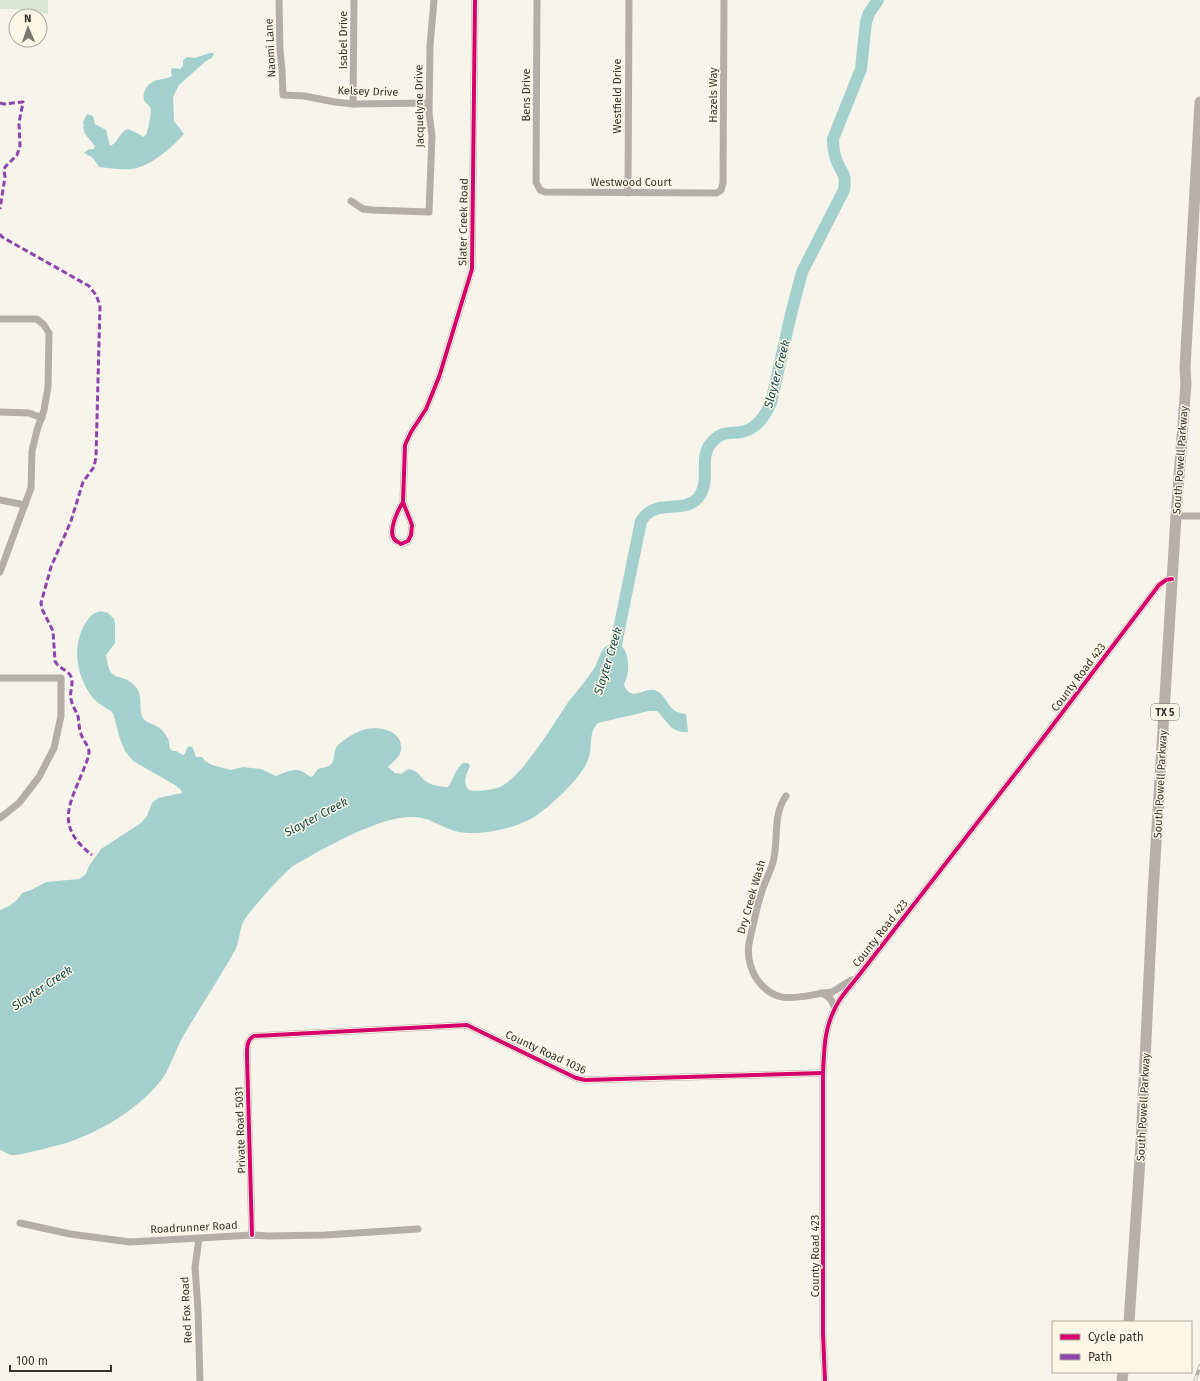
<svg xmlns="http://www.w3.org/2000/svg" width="1200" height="1381" viewBox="0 0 1200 1381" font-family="'Fira Sans',sans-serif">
<rect width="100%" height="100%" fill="#f7f4eb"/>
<!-- green -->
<path fill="#d8e6d2" d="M0,0h48v14l-32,-5h-16z"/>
<!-- water -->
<g fill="#a3d0cd">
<path d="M210,53h4l-2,5 -6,3 -27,24 -6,12 1,24 10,13c-13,14 -28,28 -47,34 -10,3 -27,0 -38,-1l-6,-9 -9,-5 5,-4h5l1,-3 -10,-12 -2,-7 1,-2 -1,-3 4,-8 6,2 2,8 11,6 4,16c8,-3 9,-14 18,-17l11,5 4,3 3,-2c2,-3 5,-21 5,-25 0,-4 -5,-6 -7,-10 -2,-6 2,-14 7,-17 7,-5 15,-3 21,-7l-1,-5 1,-3 8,1 3,-3v-6l4,-3 7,1z"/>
<path d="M101,611l7,2 6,6 1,4v20l-9,12c4,31 13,15 29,31 9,9 3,20 7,30 2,6 9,7 14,10 5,2 9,7 11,11 3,4 2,8 3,12l3,2h3l7,4 2,-1 2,-6 3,-2 3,2 3,9h6l3,4 7,4 19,5 12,-3 18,2 15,7c9,-3 18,-9 27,-4 4,2 5,4 9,5l6,-8c4,-2 8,-1 12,-4 6,-4 3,-11 6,-17 2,-5 17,-14 22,-16 14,-8 46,-4 43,18 -1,7 -8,12 -13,17l7,6 6,1 7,-5c8,1 10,4 15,10 6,6 17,8 25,8 6,-8 7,-18 15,-24h5l2,3c-4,9 -8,16 -1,24 7,2 26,0 33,-4 21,-11 52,-63 67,-85 9,-11 18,-22 26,-34 3,-6 5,-14 9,-19 3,-3 7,-4 11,-4 12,0 14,18 13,27 0,5 -3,10 -4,14 8,19 21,0 33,6 8,4 10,14 17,19 3,3 8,3 12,4l2,18c-17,1 -20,-10 -31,-21h-8l-51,12c-10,10 -5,22 -9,34 -6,20 -38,49 -55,60 -17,11 -54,19 -75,15 -16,-3 -28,-15 -46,-15 -29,-1 -73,23 -99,37 -6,4 -15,8 -21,12 -12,10 -27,27 -37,39 -5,6 -11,12 -14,20 -3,9 -3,19 -8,27 -15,27 -33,54 -49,81 -8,13 -12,27 -19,40 -20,33 -74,65 -111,73 -9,2 -36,10 -44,9 -3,-1 -8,-4 -11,-5v-240l9,-4 8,-6 5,-7 9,-3 15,-8 33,-3 7,-5 3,-8 12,-17 40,-26 6,-7 5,-13 6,-5 24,-5 -1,-3 -6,-5 -42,-24 -8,-10 -5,-12 -7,-26c-8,-6 -17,-10 -23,-19 -14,-21 -18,-48 -5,-70 5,-8 7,-11 16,-13z"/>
</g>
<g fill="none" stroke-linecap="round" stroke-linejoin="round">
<!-- river -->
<path stroke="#a3d0cd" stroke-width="12" d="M610,659l6,-15 25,-123c2,-2 4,-6 6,-7 14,-13 37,-1 51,-16 14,-17 0,-40 13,-55 11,-12 17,-9 30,-11 15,-2 24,-16 30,-29l20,-89 11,-42 42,-82c2,-15 0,-14 -6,-26 -4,-8 -5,-17 -5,-25l28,-70 5,-47 3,-9 9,-13"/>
<!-- minor -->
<g stroke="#b4aea8" stroke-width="7">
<path d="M279,0l1,50 2,20 1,25 21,1 31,6 18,2 76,-1"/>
<path d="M537,0l-1,182 4,8 5,2 172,1 4,-3 2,-7 1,-183"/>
<path d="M353,104l1,-104"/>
<path d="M628,193l1,-193"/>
<path d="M351,201l12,8 9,1 57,2 3,-76 -3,-23 1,-67 4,-46"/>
<path d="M0,319h37l7,6 5,8 -1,54 -4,23 -7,20 -5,21 -1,37 -31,84"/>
<path d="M0,412l29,1 13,5"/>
<path d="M0,500l25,5"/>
<path d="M403,502c-5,8 -16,30 -8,38 2,2 4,2 6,4l7,-3 3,-6 1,-10 -9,-23 2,-57 6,-13 15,-23 13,-32 33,-108 3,-269"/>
<path d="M1176,516h24"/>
<path d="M0,678h61v38l-7,32 -15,29 -20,26 -19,15"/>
<path d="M786,796c-14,19 -7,45 -13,66 -3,11 -9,21 -12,32 -5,16 -8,32 -12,49 -2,13 0,23 7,35 21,31 45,17 76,14 9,-4 14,-11 24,-13"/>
<path d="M821,993c8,2 12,8 14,16"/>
<path d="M20,1223l50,11 60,8 122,-7 16,1 57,-1 93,-6"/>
<path d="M252,1235l-5,-178c0,-7 -1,-17 7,-21l213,-11 109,53 9,2 238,-7"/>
<path d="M199,1239l-4,28 3,43 2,71"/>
<path d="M825,1381l-2,-48v-260c1,-19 1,-40 9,-58 5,-14 15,-25 24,-36l184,-237 119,-157 7,-5 6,-1"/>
</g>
<!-- primary -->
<g stroke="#b6b0a9" stroke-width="11">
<path d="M1129,1322l12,-178 12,-251 23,-377 10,-132 -1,-16 15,-266"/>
<path d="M1122,1381l1,-9"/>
</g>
<defs>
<path id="rail" d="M1195,1381l5,-15"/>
</defs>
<!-- rail casing -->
<use href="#rail" stroke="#b3afa9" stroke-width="3.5"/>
<!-- rail -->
<use href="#rail" stroke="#fcf6e6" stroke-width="2" stroke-dasharray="6" stroke-linecap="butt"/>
<!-- quiet -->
<g stroke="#8e44ad" stroke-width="3" stroke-dasharray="6 3" stroke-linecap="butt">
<path d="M0,103l4,1 19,-2 -4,21 1,23 -3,9 -12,12 -1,4 1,6 -5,32"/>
<path d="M0,234l2,3 87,49 7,9 4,10 -4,152 -2,10 -11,15 -12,39 -20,46 -10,36 1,6 11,22 2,30c3,7 11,8 15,14 5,7 -1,16 1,24 1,6 5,12 7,17 1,6 1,13 3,18 2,6 7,11 8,17 0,7 -4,14 -6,20 -15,36 -27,56 9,84"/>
</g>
<defs>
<g id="cycleway">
<path d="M403,502c-5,8 -16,30 -8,38 2,2 4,2 6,4l7,-3 3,-6 1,-10 -9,-23 2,-57 6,-13 15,-23 13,-32 33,-108 3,-269"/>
<path d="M252,1235l-5,-178c0,-7 -1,-17 7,-21l213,-11 109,53 9,2 238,-7"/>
<path d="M825,1381l-2,-48v-260c1,-19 1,-40 9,-58 5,-14 15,-25 24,-36l184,-237 119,-157 7,-5 6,-1"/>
</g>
</defs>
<!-- cycleway casing -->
<use href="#cycleway" stroke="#fcf6e6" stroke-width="6"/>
<!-- cycleway -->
<use href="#cycleway" stroke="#d6006c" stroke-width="4"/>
</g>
<g text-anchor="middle" stroke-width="3" stroke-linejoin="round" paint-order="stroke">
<!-- shield labels -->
<rect fill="#fcf6e6" stroke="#716e65" stroke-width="1" x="1151" y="704" width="28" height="16" rx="3"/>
<g font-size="10" font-weight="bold" fill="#36342e">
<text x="1165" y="716">TX 5</text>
</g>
<!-- street labels -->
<g font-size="11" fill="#36342e" stroke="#fcf6e6">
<text transform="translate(343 40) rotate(-90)" y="4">Isabel Drive</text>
<text transform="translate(270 48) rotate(-93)" y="4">Naomi Lane</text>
<text transform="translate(368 91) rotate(2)" y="4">Kelsey Drive</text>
<text transform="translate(526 95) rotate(-90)" y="4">Bens Drive</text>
<text transform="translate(713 95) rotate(-90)" y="4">Hazels Way</text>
<text transform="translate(617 96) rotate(-90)" y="4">Westfield Drive</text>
<text transform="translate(419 106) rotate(-91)" y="4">Jacquelyne Drive</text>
<text x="631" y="186">Westwood Court</text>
<text transform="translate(463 222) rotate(-89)" y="4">Slater Creek Road</text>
<text transform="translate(1180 460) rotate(-86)" y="4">South Powell Parkway</text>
<text transform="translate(1078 677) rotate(-53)" y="4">County Road 423</text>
<text transform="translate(1160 784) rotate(-87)" y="4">South Powell Parkway</text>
<text transform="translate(751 897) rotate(-74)" y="4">Dry Creek Wash</text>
<text transform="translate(880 933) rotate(-52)" y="4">County Road 423</text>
<text transform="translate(546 1052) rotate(25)" y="4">County Road 1036</text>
<text transform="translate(1143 1107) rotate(-87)" y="4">South Powell Parkway</text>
<text transform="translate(240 1130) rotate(-92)" y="4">Private Road 5031</text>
<text transform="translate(194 1227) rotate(-3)" y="4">Roadrunner Road</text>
<text transform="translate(815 1256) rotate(-90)" y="4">County Road 423</text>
<text transform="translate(186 1310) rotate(-93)" y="4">Red Fox Road</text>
</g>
<!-- water labels -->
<g font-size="12" font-style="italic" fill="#114b4c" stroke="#fcf6e6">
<text transform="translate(777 374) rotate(-75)" y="4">Slayter Creek</text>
<text transform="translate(608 661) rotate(-73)" y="4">Slayter Creek</text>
<text transform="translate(316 817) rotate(-28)" y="4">Slayter Creek</text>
<text transform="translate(42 988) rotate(-34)" y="4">Slayter Creek</text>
</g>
</g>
<!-- legend -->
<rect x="1052" y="1321" width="140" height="52" fill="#fcf6e6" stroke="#ada89c"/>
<rect x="1060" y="1334" width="20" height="6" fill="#d6006c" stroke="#ada89c"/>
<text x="1088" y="1341" font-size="12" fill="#36342e">Cycle path</text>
<rect x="1060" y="1354" width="20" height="6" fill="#8e44ad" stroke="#ada89c"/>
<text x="1088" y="1361" font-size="12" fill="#36342e">Path</text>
<!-- north arrow -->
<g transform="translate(28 28) rotate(358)"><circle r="19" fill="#fcf6e6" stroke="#ada89c"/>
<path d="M0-3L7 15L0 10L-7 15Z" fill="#7a7770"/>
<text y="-6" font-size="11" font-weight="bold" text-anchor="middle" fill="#36342e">N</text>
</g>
<!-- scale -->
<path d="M10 1365v6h101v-6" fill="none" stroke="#36342e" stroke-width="2"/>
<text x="16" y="1365" font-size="12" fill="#36342e" stroke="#fcf6e6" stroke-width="3" paint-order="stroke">100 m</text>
</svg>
